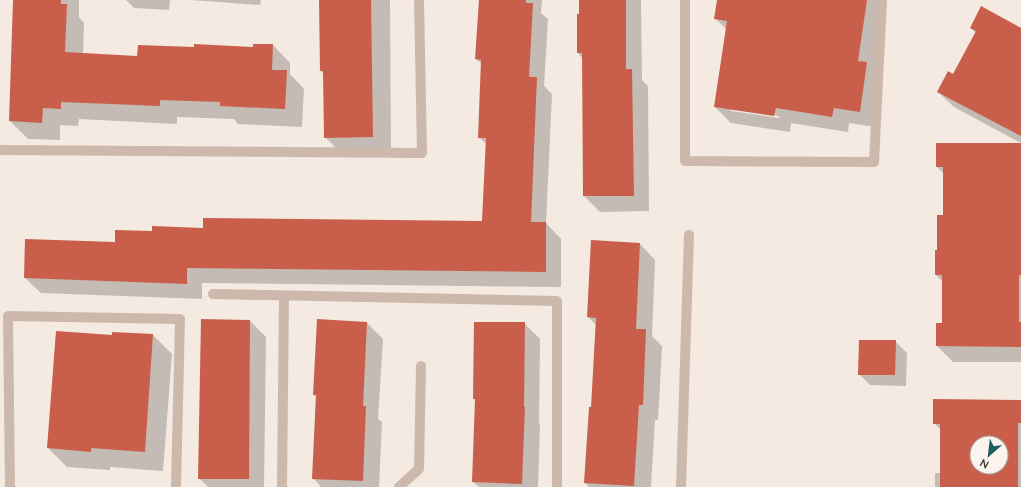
<svg xmlns="http://www.w3.org/2000/svg" width="1021" height="487" viewBox="0 0 1021 487" font-family="Quicksand,sans-serif">
<rect width="100%" height="100%" fill="#f4eae1"/>
<!-- shadow -->
<g fill="#0003" fill-rule="evenodd">
<path d="M14,0h65v17l5,6 -1,31 55,3 57,-9h59l19,-3 17,18v11l14,15 -2,38 -64,-3 -4,-5 -57,-2v7l-98,-5 -1,7 -18,-1v15l-32,-1 -18,-18z"/>
<path d="M126,0h44l-1,10 -35,-2z"/>
<path d="M190,0h71l-1,5z"/>
<path d="M320,0h70l1,156h-47l-19,-19 -1,-63 -3,-3z"/>
<path d="M480,0h62l-1,13 7,6 -4,67 8,8 -6,129 15,16v48l-359,-4v16l-161,-6 -16,-15 91,-35 37,-10 51,-3 279,-8 4,-77 -8,-8 3,-73 -6,-5z"/>
<path d="M580,0h61l1,80 6,6 1,125 -49,1 -16,-16 -1,-137 -5,-6z"/>
<path d="M718,0h163l-6,127 -26,-4 -1,9 -57,-9 -1,9 -59,-9 -16,-16 12,-77 -12,-12zM731,109l48,7v2l-48,-7z"/>
<path d="M971,28l50,1v114l-67,-36 -16,-15 16,-17 22,-42z"/>
<path d="M1021,144v218h-68l-16,-16 6,-22v-42l-7,-7 2,-24 6,-35v-42l-7,-7z"/>
<path d="M640,244l15,16 -3,76 10,10 -4,74h-3l-4,67h-62l-4,-4 7,-75 4,-83 -8,-8z"/>
<path d="M202,320l48,1 16,16 -2,150h-56l-9,-9z"/>
<path d="M367,323l16,16 -5,80 4,3 -3,65h-58l-8,-9 3,-81 -2,-3z"/>
<path d="M524,323l16,16 -1,84 1,1 -2,63h-59l-6,-5 3,-82 -2,-1z"/>
<path d="M153,335l19,19 -9,117 -53,-4v3l-43,-3 -19,-19 65,-111z"/>
<path d="M895,341l12,12 -1,33 -36,-1 -11,-11z"/>
<path d="M1021,401v86h-86v-14h6v-43l-7,-7zM977,443h24v24h-24z"/>
</g>
<!-- building -->
<g fill="#c95f4a" fill-rule="evenodd">
<path d="M13,0h48v4h6l-2,48 72,4 1,-11 56,2v-3l59,3v-3h20l-1,26h15l-2,39 -65,-3v-4l-60,-2v6l-99,-4v7l-18,-1 -1,15 -33,-2z"/>
<path d="M319,0h52l2,137 -49,1 -1,-67h-3z"/>
<path d="M479,0h47v3h7l-4,74h8l-6,145h15v50l-359,-4v16l-163,-6 1,-39 90,3v-12l37,1v-5l51,2v-10l279,3 4,-83h-8l3,-78 -6,-1z"/>
<path d="M579,0h47v69h6l2,127h-51l-1,-143h-5v-39h2z"/>
<path d="M717,0h150l-9,61 9,1 -7,50 -26,-4 -2,9 -56,-9 -2,8 -60,-9 13,-86 -13,-2z"/>
<path d="M981,6l40,22v108l-84,-44 11,-21 5,3 23,-43 -6,-3z"/>
<path d="M936,143h85v132h-2v47h2v25l-85,-1v-23h6v-48h-7v-25h2v-35h6v-48h-7z"/>
<path d="M591,240l49,3 -4,86h10l-3,76h-4l-5,81 -50,-3 5,-76h2l5,-89 -9,-1z"/>
<path d="M201,319l49,1 -1,159h-51z"/>
<path d="M317,319l50,3 -4,84h3l-3,75 -51,-2 4,-84h-3z"/>
<path d="M474,322h51l-1,85h1l-3,77 -50,-2 3,-83h-2z"/>
<path d="M56,331l56,4v-3l41,2 -8,118 -54,-4v4l-44,-4z"/>
<path d="M859,340h37l-1,35h-37z"/>
<path d="M933,399l88,1v23h-3v64h-78v-63h-7zM977,443h24v24h-24z"/>
</g>
<g fill="none" stroke-linecap="round" stroke-linejoin="round">
<!-- service -->
<g stroke="#cdb8ac" stroke-width="10">
<path d="M685,0v161l189,1 8,-162"/>
<path d="M0,150l422,3 -3,-153"/>
<path d="M213,294l344,7v186"/>
<path d="M10,487l-2,-171 172,3 -4,168"/>
<path d="M282,487l2,-191"/>
<path d="M399,487l20,-18 2,-103"/>
<path d="M681,487l8,-252"/>
</g>
</g>
<!-- north arrow -->
<g transform="translate(989 455) rotate(208)"><circle r="19" fill="#fbf4ee" stroke="#aea5a0"/>
<path d="M0-3L7 15L0 10L-7 15Z" fill="#1f5e5e"/>
<text y="-6" font-size="11" font-weight="bold" text-anchor="middle" fill="#3b2f2b">N</text>
</g>
</svg>
